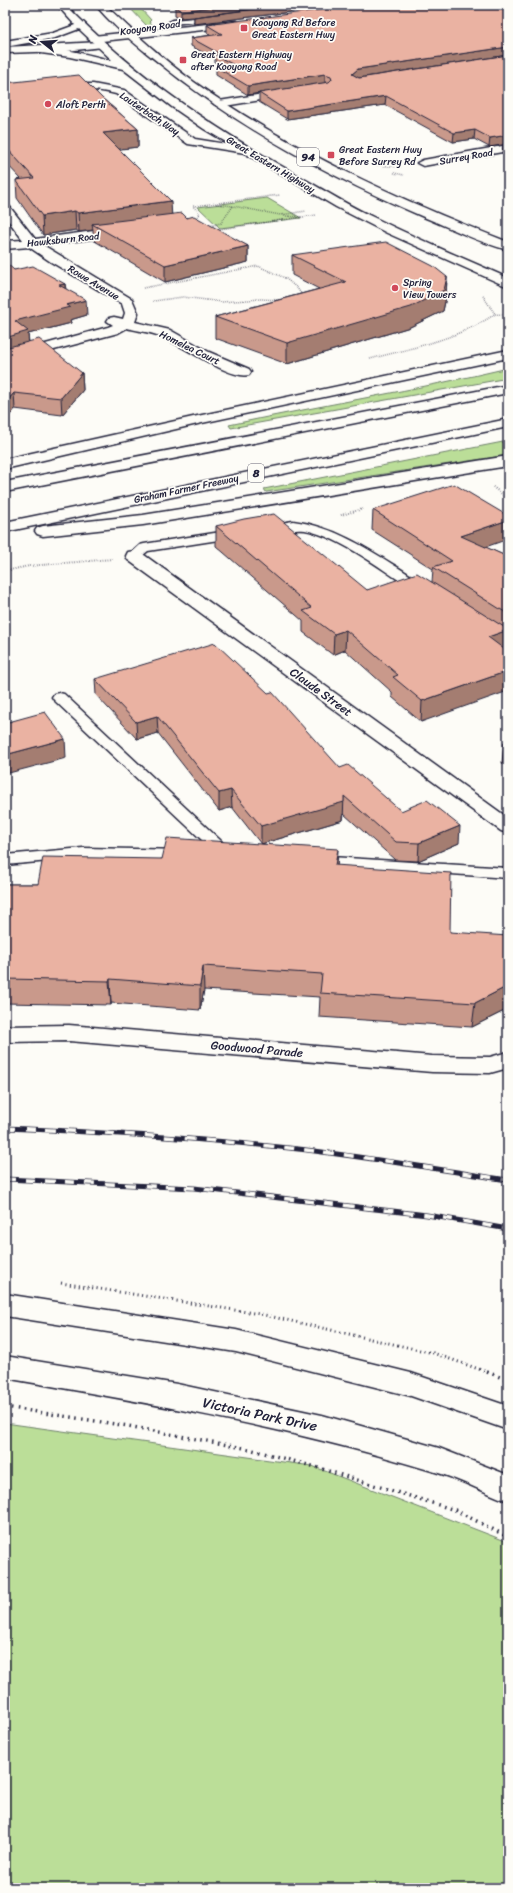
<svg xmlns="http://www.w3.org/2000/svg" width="513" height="1893" viewBox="0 0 513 1893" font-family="Sriracha,sans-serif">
<rect width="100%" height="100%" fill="#fdfcf7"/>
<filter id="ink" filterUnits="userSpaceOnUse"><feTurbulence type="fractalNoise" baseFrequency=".025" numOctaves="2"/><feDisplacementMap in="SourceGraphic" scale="8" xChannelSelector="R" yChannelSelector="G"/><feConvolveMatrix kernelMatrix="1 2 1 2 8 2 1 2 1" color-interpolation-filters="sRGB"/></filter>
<g filter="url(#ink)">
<!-- green -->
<g fill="#bbde98" stroke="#6e806a">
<path d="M127,5h8v2l6,2 10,11 -2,2 5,4h-7z"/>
<path d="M267,198l34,20 -81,10 -22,-21z"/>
<path d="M508,368v10l-277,50 -2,-3c93,-20 187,-35 279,-57z"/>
<path d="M508,441v14l-242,37 -2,-3z"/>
<path d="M5,1423l307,43 196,76v346h-503z"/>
</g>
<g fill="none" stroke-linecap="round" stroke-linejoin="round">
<defs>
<g id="service">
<path d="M216,16l4,2 -2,1 -45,5 -4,-2 4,-2z"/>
<path d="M293,521c41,5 77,29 112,51 7,5 19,10 25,18l-2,3h-10c-31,-20 -77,-56 -113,-63 -15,-2 -30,5 -43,2l-2,-3 2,-3z"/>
<path d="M240,529l4,1 2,3 -2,3 -96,15c-6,5 -10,10 -19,8l-1,-3 12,-11 4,-1z"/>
<path d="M59,693l5,1 170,159 2,3 -2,3 -6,2 -6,-2 -168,-159 -2,-3 2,-3z"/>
<path d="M83,848l103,2 6,2 2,3 -2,3 -6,2 -103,-2 -78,7v-10z"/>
<path d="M315,856l193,12v10l-199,-14 -2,-3 2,-3z"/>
</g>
<g id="minor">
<path d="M100,42l5,3 -2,2 -37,4 -61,2v-6z"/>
<path d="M63,84h30l31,6 71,49 50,8 5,3 -5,3 -57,-9 -72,-50c-36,-10 -74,-1 -111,4v-6z"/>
<path d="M288,90l4,1 1,2 -1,2 -73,12 -5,-3 5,-3z"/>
<path d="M508,145v6l-85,15 -6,-3 6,-3z"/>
<path d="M5,204l4,2 26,33 88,-12 4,1 2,3 -6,4 -80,10 89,54 6,14 -3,9 35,8 39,22 40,17 2,3 -2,3c-20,5 -69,-32 -89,-39 -10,-4 -22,-5 -33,-8l-9,5 -113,30v-8l103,-28 5,-2 -6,-4 2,-3 5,-1 9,2 2,-6 -3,-9 -71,-42 -22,-15 -24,2v-8l18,-1 -18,-24z"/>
<path d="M134,551l6,1 368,266v15l-7,-2 -373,-271 -2,-4 2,-4z"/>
<path d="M69,1025l363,31 58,1 18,-5v16l-18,5 -58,-1 -363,-31 -64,1v-16z"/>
</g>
<g id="tertiary">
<path d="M237,21l3,1 2,2 -2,2 -147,16 -5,-3 5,-3z"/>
<path d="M5,1294l231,36 175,43 97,33v24l-97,-34 -175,-44 -231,-36z"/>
<path d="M5,1356l172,28 145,31 117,33 69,27v26c-25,-9 -50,-23 -76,-30 -140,-43 -283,-68 -427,-93z"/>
</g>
<g id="trunk">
<path d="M57,5h9c71,73 150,125 238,174 23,13 45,27 69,38 44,22 90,41 135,61v9l-121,-54 -51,-26 -132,-78 -32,-22 -49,-38 -53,-12 -29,-4 -5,-3c8,-8 65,8 77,11l-34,-32 -24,9 -50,9v-6l48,-8 22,-8z"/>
<path d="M96,5h9c29,27 57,54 89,77 97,69 204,117 314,160v8c-28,-7 -55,-21 -82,-32 -96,-41 -187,-90 -268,-156 -19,-15 -48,-38 -62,-57z"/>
</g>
<g id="motorway">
<path d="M508,350v8l-306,65 -197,46v-10l197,-44z"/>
<path d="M508,385v8l-503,99v-10z"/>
<path d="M508,419v8l-503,105v-10z"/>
<path d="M508,456v10l-365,59 -100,11 -6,-2 -2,-3 2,-3 6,-2 100,-11z"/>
</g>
</defs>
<!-- service casing -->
<use href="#service" stroke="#22223b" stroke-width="3"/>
<!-- minor casing -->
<use href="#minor" stroke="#22223b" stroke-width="3"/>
<!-- tertiary casing -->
<use href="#tertiary" stroke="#22223b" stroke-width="3"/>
<!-- trunk casing -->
<use href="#trunk" stroke="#22223b" stroke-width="3"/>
<!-- motorway casing -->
<use href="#motorway" stroke="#22223b" stroke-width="3"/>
<!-- path-far3 -->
<g stroke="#22223b" stroke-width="1.5" stroke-dasharray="0.5 1.5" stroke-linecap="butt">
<path d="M376,165l25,2"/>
<path d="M394,173l10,2"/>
<path d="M216,204l17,2"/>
<path d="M284,216l17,1"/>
<path d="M195,219l5,-5 -7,-8 87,-11"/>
<path d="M209,226l12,-3 12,-17 47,9 26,-4"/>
<path d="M214,228l6,1 96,-14"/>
<path d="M143,288l115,-22 27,12 12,10 5,7"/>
<path d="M483,296l12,18"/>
<path d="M153,301l30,-4 39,5 38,-3 23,1"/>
<path d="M495,314l13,1"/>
<path d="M370,359c42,-11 88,-20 125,-45"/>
</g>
<!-- path-far2 -->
<g stroke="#22223b" stroke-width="2" stroke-dasharray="0.5 2" stroke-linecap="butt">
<path d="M493,487l15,12"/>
<path d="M341,515l22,-6"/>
<path d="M5,571l24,-5 83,-7"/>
</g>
<!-- path-far1 -->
<path stroke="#22223b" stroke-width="3" stroke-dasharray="1 3.5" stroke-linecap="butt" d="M61,1283l199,31 173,39 57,20"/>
<!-- path -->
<g stroke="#22223b" stroke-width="3.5" stroke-dasharray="1.5 4.5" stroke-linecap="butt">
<path d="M487,1372l21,8"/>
<path d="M5,1407l123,19 121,23 63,17 143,44 53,27"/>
</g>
<!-- service -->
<use href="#service" fill="#fdfcf7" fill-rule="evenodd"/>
<!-- minor -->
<use href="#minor" fill="#fdfcf7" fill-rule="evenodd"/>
<!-- tertiary -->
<use href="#tertiary" fill="#fdfcf7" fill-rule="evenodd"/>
<!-- trunk -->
<use href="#trunk" fill="#fdfcf7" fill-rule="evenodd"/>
<!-- motorway -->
<use href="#motorway" fill="#fdfcf7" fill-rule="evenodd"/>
<defs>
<g id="rail">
<path d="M5,1128c95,4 190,10 284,20 73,8 146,21 219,32"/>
<path d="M5,1179l189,9 233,27 81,14"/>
</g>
</defs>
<!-- rail casing -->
<use href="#rail" stroke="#22223b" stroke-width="5"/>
<!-- rail -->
<use href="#rail" stroke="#fdfcf7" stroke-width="3.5" stroke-dasharray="10" stroke-linecap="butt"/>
</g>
<!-- wall -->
<g fill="#c9998b" stroke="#22223b">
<path d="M170,5h177l-153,19v-7l-13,1 -6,-3v-7z"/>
<path d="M508,5v50l-150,23h1l149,-23v101l-6,-2 1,-9 -14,2 -15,-8 -21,3 -68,-37 -98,14 -28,-17v-9l66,-10 -77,12 -32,-20v-8l5,-1 -6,-3v-4l-24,-13v-8l20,-3 -4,-2v-8z"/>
<path d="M5,83l98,16 35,30v18l-19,2 52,65 16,4 61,28v16l-83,20 -72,-42v-10l-14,2 -3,-2 -33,5 -26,-37 -1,-18 5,-1 -16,-17z"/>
<path d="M292,255l155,22 -1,20 -3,14 -33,16 -123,37 -72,-26v-21l104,-28 -27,-14z"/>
<path d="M14,270l51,14 1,5 21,26 -17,5 1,3 -43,11 1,8 53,31 1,17 -21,25 -47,-6 -10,12z"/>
<path d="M373,510l112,37 23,10v93l-2,1 -85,71 -29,-25v-5l-47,-42 -12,5 -30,-23v-11l-87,-75v-20l151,64 65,-8 1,-13 -61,-39z"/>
<path d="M95,679l245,89 61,43 58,32 -41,18 -23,-1 -51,-46 -1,6 -82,24 76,22 113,66 56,78 -34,17 -153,-10 1,-20 -116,-7 -4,20 -89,-7v2l-106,-2v-119h33l124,-25 99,-15 -29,-37 -13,4 -61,-78 -21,6 -41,-44z"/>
<path d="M508,741v26l-6,-4 2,-21z"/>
</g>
<!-- shaded-wall -->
<g fill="#a47d71" stroke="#22223b">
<path d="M229,5h43v2l14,-2h61l-153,19v-7l-13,1v-7z"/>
<path d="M508,47v8l-150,23 -6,-4 6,-5z"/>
<path d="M325,74v9l-77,12v-9z"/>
<path d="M386,96l-1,9 -98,14v-8z"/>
<path d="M138,129v18l-34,4 -1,-18z"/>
<path d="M475,130l-1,9 -21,3 1,-9z"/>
<path d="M508,135v9l-19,3 1,-9z"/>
<path d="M171,201l1,18 -80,5 1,6 -14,2 -1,-19z"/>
<path d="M75,211l1,19 -33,5 -1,-19z"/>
<path d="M248,246v16l-83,20v-17z"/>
<path d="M447,277l-1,20 -3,14 -33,16 -123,37v-21z"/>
<path d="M65,284l1,15 -7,-14z"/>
<path d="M86,300l1,15 -17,5 1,3 -43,11 1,13 -24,8v-17l10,-17 51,-16z"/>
<path d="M82,373l1,17 -21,25 -1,-17z"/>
<path d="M14,393l1,16 -10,12v-18z"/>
<path d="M508,520v19l-48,17 1,-20z"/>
<path d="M346,630l-1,20 -12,5 1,-21z"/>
<path d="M508,630v20l-22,7 2,-20z"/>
<path d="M508,671v20l-87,31 1,-21z"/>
<path d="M157,716l1,17 -21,6 -1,-17z"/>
<path d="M65,739l1,19 -61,16v-19z"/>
<path d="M231,790l1,17 -13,4v-18z"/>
<path d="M344,796l-1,24 -82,24v-18z"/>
<path d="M460,826l-1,17 -41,18 1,-18z"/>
<path d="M338,849l-1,23 -2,-7z"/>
<path d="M203,966l1,24 -4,20v-24z"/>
<path d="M110,979l1,24v2l-2,-24z"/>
<path d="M508,986l-2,24 -34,17 3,-24z"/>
</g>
<!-- building -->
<g fill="#eab2a2" stroke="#22223b">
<path d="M184,5h45l-48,6 -6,-4 11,-1z"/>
<path d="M275,5h11l-92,12 80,-11z"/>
<path d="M356,5h152v42l-150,22 -6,5 7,4 149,-23v80l-18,3 -15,-8 -21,3 -68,-37 -99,15 -28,-18 70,-11 3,-3 -1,-3 -6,-2 -77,12 -32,-19 18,-2 -19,-10 5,-1 -29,-16 31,-4 -15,-9z"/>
<path d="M79,75l24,24 35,30 -35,4 68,68 -93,12 -3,-2 -33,5 -26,-36 18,-2 -29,-32v-63z"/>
<path d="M508,143v4l-5,-3z"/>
<path d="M182,213l5,5 7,-2 54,30 -83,19 -73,-41z"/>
<path d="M386,242l47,24 14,11 -3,13 -33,17 -124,36 -72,-26 131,-35 -54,-27z"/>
<path d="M5,262l9,8 19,-4 32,18 -6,1 27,15 -20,5 4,2 -55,14 13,10 -23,7z"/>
<path d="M39,339l43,34 -21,25 -47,-5 -9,10v-55z"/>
<path d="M454,484l54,32v4l-47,16 47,21v57l-75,-47 19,-6 -79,-51z"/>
<path d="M274,514l93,76 50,-17 87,54h4v3l-20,7 20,15v19l-86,30 -29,-24 5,-2 -52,-45 -12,4 -31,-23 9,-3 -96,-82 28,-7z"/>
<path d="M215,643l53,50 4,-1 68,76 8,-3 53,46 26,-11 33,26 -41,17 -23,-1 -52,-46v6l-83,24 -30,-36 -12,3 -62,-77 -21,6 -41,-43z"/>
<path d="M45,712l20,27 -60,16v-32z"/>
<path d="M508,741v4l-4,-3z"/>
<path d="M167,838l171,11 -3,16 116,8 -1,59 58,4v50l-33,17 -155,-10 2,-19 -119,-8 -3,20 -90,-7 -1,2 -104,-2v-95h33l5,-27 119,2z"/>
</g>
</g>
<!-- markers -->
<g fill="#d1495b" stroke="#fdfcf7" stroke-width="1.5">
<rect x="240" y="24" width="8" height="8" rx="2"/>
<rect x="179" y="56" width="8" height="8" rx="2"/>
<circle cx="48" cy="104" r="4"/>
<rect x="327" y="151" width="8" height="8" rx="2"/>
<circle cx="395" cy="288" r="4"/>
</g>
<g text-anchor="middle" stroke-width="3.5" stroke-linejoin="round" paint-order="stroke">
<!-- far-poi labels -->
<g font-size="10" fill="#22223b" stroke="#fdfcf7" text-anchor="start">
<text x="252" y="26">Kooyong Rd Before<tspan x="252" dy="12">Great Eastern Hwy</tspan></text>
<text x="191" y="58">Great Eastern Highway<tspan x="191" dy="12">after Kooyong Road</tspan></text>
<text x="56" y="108">Aloft Perth</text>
<text x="339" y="153">Great Eastern Hwy<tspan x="339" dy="12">Before Surrey Rd</tspan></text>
<text x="403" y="286">Spring<tspan x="403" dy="12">View Towers</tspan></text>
</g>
<!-- far-street labels -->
<g font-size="10" fill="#22223b" stroke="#fdfcf7">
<text transform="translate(150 27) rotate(-8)" y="4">Kooyong Road</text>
<text transform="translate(150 113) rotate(34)" y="4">Lauterbach Way</text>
<text transform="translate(466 156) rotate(-10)" y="4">Surrey Road</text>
<text transform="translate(271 164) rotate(31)" y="4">Great Eastern Highway</text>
<text transform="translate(63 239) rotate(-6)" y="4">Hawksburn Road</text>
<text transform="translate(94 282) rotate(31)" y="4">Rowe Avenue</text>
<text transform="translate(190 347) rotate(26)" y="4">Homelea Court</text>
<text transform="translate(186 488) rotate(-12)" y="4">Graham Farmer Freeway</text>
</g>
<!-- shield labels -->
<g fill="#fdfcf7" stroke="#646373" stroke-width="1">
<rect x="297" y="148" width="22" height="18" rx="3"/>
<rect x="248" y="464" width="16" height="18" rx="3"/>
</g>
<g font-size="11" font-weight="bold" fill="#22223b">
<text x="308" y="161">94</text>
<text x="256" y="477">8</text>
</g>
<!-- street labels -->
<g font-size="12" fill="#22223b" stroke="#fdfcf7">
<text transform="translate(321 692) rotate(36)" y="4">Claude Street</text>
<text transform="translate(257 1049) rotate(5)" y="4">Goodwood Parade</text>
</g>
<!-- near-street labels -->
<g font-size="14" fill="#22223b" stroke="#fdfcf7">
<text transform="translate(260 1414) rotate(12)" y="5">Victoria Park Drive</text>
</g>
</g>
<!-- margin -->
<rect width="513" height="1893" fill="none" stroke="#fdfcf7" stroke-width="20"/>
<rect x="10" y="10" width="493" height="1873" fill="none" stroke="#22223b" stroke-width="1.5" filter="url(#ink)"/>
<!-- north arrow -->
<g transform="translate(42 42) rotate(287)" stroke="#fdfcf7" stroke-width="3" paint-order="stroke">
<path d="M0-3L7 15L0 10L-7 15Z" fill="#22223b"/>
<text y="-6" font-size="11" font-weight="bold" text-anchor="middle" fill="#22223b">N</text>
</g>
</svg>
